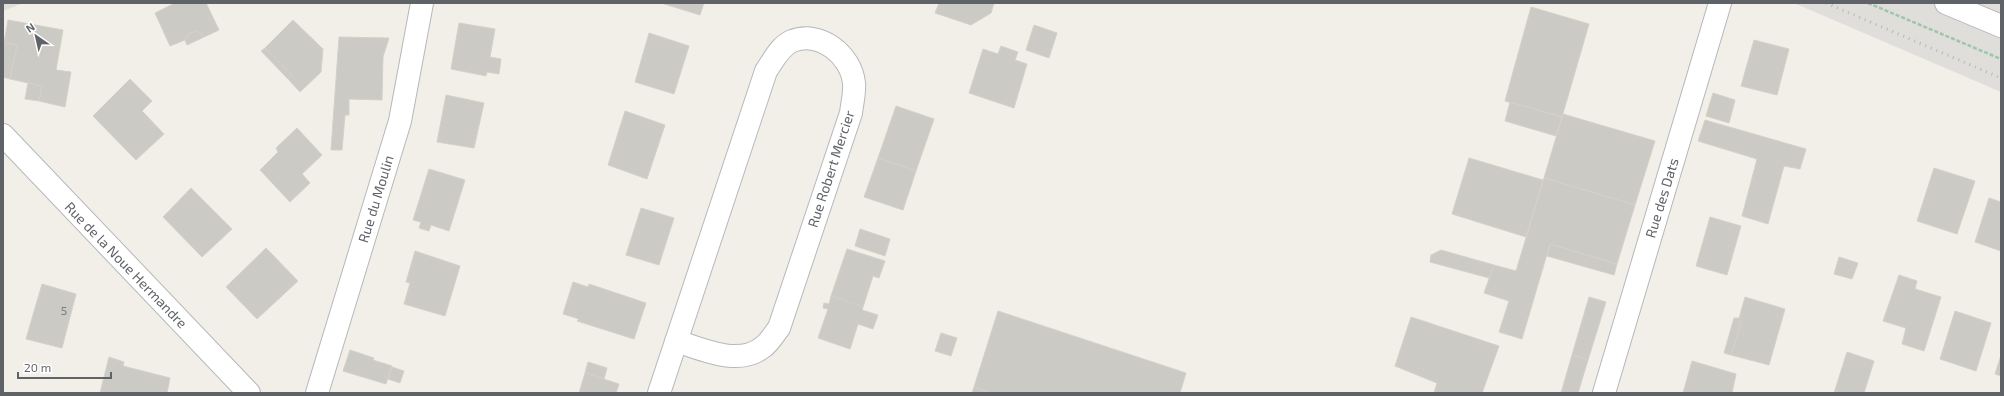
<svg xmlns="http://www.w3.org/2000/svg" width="2004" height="396" viewBox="0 0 2004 396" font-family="'Exo 2',sans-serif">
<rect width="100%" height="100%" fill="#f1efe8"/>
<!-- industrial -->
<g fill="#e0deda">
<path d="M3,3h20l-20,8z"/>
<path d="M1794,3h207v89z"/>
</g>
<!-- building -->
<g fill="#cccac5" stroke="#d6d1c6">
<path d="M175,3h31l13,27 -15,7 -7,-6 -8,2 -4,7 -15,6 -15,-33z"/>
<path d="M661,3h43l-4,12z"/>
<path d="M939,3h55l-3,10 -20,12 -36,-12z"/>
<path d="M1531,7l58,17 -27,93 -57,-16z"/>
<path d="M8,20l55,10 -7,40 15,2 -6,35 -26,-6 3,-15 -32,-7 7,-34 -13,-2z"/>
<path d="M293,20l30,29 -2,23 -21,20 -12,-13 4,-4 -27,-27z"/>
<path d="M459,23l36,6 -5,28 11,2 -2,15 -12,-2 -1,4 -35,-7z"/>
<path d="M1034,25l23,8 -8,25 -23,-8z"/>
<path d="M197,31l7,6 -17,8 -2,-5 4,-7z"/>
<path d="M649,33l40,13 -15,48 -39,-12z"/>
<path d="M339,37l50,1 -6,19 -1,43 -33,-1v16h-4l-3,35h-11z"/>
<path d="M1754,40l35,9 -12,46 -36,-9z"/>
<path d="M4,43l13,2 -7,34 -7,-2z"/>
<path d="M1001,46l17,6 -3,8 12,4 -13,44 -45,-15 14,-44 15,5z"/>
<path d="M265,48l27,27 -4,4 -27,-28z"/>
<path d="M130,79l22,22 -10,10 22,23 -28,26 -43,-44z"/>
<path d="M28,83l14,3 -3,15 -14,-2z"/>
<path d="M1713,93l22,7 -6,23 -23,-7z"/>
<path d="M446,95l38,8 -10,45 -37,-6z"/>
<path d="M1510,102l52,15 -6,19 -51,-15z"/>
<path d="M896,106l38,13 -18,52 -38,-13z"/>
<path d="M625,111l40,14 -18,54 -39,-14z"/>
<path d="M1563,114l92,27 -20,64 -91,-27z"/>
<path d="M1705,120l101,29 -6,20 -16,-3 -16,58 -26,-8 15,-57 -59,-18z"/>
<path d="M297,128l25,27 -20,19 8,9 -20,19 -30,-32 18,-18 -2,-4z"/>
<path d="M878,158l38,13 -13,39 -39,-13z"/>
<path d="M1469,158l74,22 -17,57 -74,-23z"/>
<path d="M1934,168l41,13 -18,53 -40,-13z"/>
<path d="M429,169l36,11 -16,51 -18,-6 -2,6 -10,-3 2,-6 -8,-2z"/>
<path d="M1544,178l91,27 -18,59 -67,-20 -28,95 -23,-7 10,-31 -25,-8 10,-28 22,6z"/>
<path d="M191,188l41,41 -30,28 -39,-40z"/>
<path d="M1989,198l12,4v49l-26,-9z"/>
<path d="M641,208l33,10 -15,47 -33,-10z"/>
<path d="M1710,217l31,9 -14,49 -31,-9z"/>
<path d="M860,229l30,10 -5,17 -30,-10z"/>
<path d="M1550,244l67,20 -3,11 -67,-19z"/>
<path d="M266,248l32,33 -41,38 -31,-32z"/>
<path d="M847,249l38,12 -6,17 -6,-2 -10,31 -32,-11z"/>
<path d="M1441,250l53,15 -5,13 -59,-16 1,-7z"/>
<path d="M415,251l45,15 -15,50 -41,-12 6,-21 -4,-1z"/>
<path d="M1839,257l19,6 -6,16 -18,-5z"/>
<path d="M1899,275l18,6 -2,8 26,8 -17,54 -22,-7 4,-16 -23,-7z"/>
<path d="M573,282l15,5 1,-3 57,19 -12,36 -57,-18 2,-2 -16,-5z"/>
<path d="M42,284l34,10 -14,54 -36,-9z"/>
<path d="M831,296l32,11 -1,3 16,5 -5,14 -15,-5 -8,25 -32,-11 10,-29 -5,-1 1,-5 5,1z"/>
<path d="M1589,297l17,5 -18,58 -16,-5z"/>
<path d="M1745,297l40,12 -16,56 -38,-10 10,-32 -3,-1z"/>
<path d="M998,311l188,62 -6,20h-189l-17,-6z"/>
<path d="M1955,311l36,12 -15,48 -36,-12z"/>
<path d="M1411,317l88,29 -17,47h-48l3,-10 -42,-17z"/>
<path d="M1734,318h5l-1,4 3,1 -10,32 -7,-2z"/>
<path d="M941,333l16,5 -6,18 -16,-5z"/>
<path d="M350,350l24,8 -1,2 19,6 -6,18 -43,-13z"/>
<path d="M1847,352l27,9 -10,32h-30z"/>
<path d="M1572,355l16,5 -10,33h-17z"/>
<path d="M2001,355v21l-6,-2z"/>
<path d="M109,357l15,5 -1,4 47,12 -3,15h-67z"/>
<path d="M1692,361l44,13 -4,19h-49z"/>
<path d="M588,362l19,6 -3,11 -19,-6z"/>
<path d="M392,367l12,4 -4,12 -12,-4z"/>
<path d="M585,373l34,11 -3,9h-37z"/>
<path d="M974,387l17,6h-19z"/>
</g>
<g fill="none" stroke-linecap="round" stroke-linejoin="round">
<defs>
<g id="minor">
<path d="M1946,3l55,23"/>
<path d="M3,135l246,258"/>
<path d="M317,393l83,-272 22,-118"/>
<path d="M659,393l107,-322c7,-10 14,-25 26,-30 28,-11 59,14 62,42 1,9 -2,21 -3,30l-72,215c-5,6 -10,15 -16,19 -25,20 -61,2 -87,-6"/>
<path d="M1604,393l116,-390"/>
</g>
</defs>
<!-- minor casing -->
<use href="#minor" stroke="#b5b8bc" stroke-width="24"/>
<!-- path -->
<path stroke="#9cc7a9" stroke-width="2.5" stroke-dasharray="4 2" stroke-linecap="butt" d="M1868,3l133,56"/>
<!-- minor -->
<use href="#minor" stroke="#fff" stroke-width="22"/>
<!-- rail -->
<path stroke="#b6b7b8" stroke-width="3" stroke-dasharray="1 5" stroke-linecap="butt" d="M1826,3l175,75"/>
</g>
<g text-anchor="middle" stroke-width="4" stroke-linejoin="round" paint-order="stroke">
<!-- number labels -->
<g font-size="12" fill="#7a7d7f">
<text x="64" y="315">5</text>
</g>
<!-- street labels -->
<g font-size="14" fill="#5f6368" stroke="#fff">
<text transform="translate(831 169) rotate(-72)" y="5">Rue Robert Mercier</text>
<text transform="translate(1662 198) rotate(-73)" y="5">Rue des Dats</text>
<text transform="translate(376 199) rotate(-73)" y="5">Rue du Moulin</text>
<text transform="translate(126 265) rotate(46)" y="5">Rue de la Noue Hermandre</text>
</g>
</g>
<!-- border -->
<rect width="2004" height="396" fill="none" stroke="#5f6368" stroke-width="8"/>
<!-- north arrow -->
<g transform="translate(36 36) rotate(326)" stroke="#ffffff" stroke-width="3" paint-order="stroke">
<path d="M0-3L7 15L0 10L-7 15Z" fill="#5f6368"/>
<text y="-6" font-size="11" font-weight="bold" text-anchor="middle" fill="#5f6368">N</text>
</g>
<!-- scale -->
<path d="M18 372v6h93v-6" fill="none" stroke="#5f6368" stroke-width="2"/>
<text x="24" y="372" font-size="12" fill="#5f6368" stroke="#ffffff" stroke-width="3" paint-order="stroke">20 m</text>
</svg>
